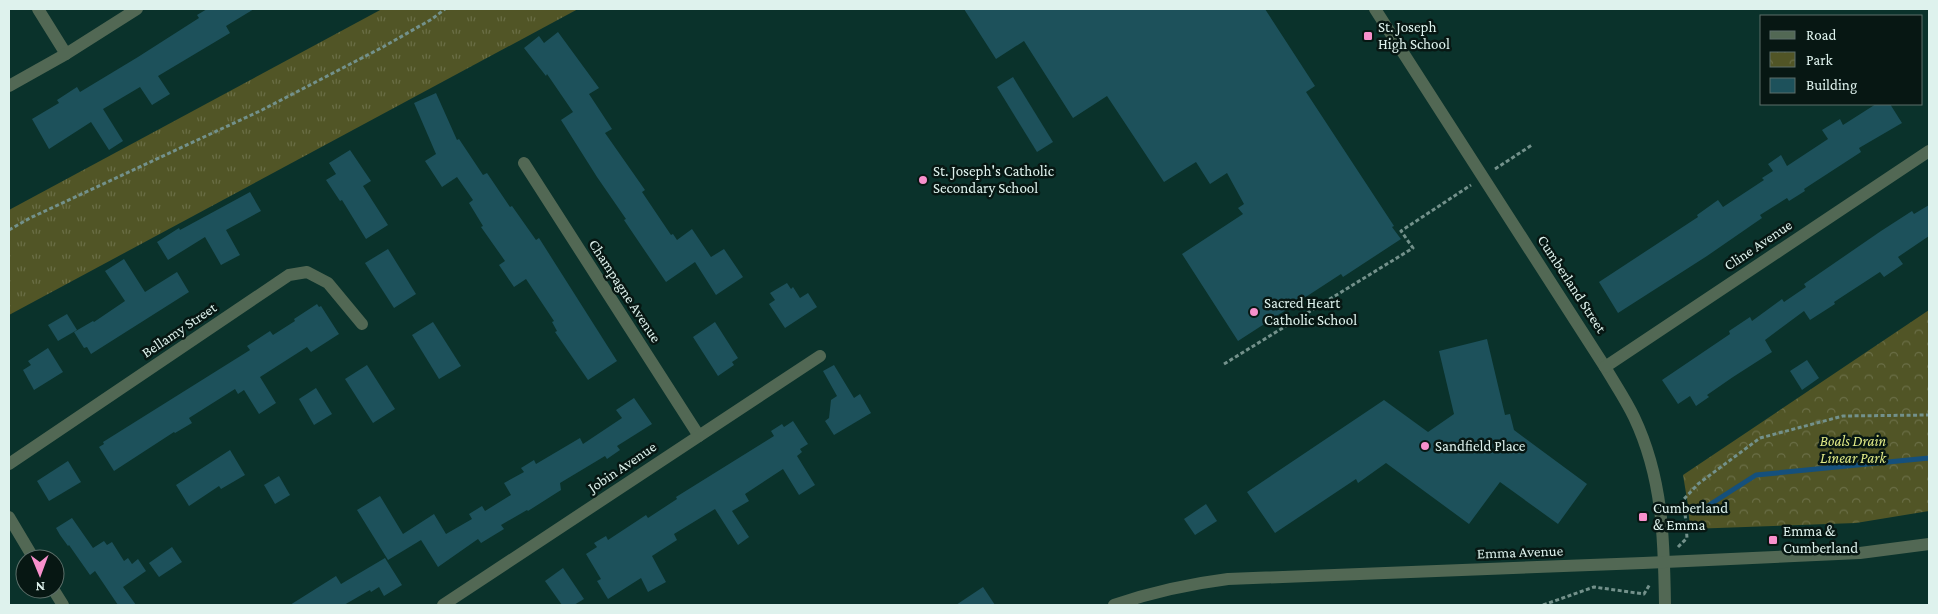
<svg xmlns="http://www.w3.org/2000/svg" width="1938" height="614" viewBox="0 0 1938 614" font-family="'Crimson Pro',serif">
<defs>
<pattern id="grass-tufts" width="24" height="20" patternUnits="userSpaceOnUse" patternTransform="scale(1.25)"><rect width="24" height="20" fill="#515526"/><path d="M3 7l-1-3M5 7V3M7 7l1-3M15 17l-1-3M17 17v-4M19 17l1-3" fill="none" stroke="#6a6e46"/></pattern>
<pattern id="park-crowns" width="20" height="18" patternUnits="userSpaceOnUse" patternTransform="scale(1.25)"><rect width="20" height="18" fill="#515526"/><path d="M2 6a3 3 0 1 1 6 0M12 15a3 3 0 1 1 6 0" fill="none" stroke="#6a6e46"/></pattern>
</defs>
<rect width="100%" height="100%" fill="#0a322b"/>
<!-- grass -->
<path fill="url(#grass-tufts)" d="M382,9h196l-569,306v-105z"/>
<!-- park -->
<path fill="url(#park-crowns)" d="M1929,310v201l-73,12 -166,6 -2,-24 -5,-30z"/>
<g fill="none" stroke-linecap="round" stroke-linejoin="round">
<!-- stream -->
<path stroke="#15507c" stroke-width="5" d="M1706,507l50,-32 173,-17"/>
</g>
<!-- building -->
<g fill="#1d515b">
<path d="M207,9h47l-28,17 4,7 -72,43 12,18 -18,11 -12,-18 -37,22 20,32 -14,9 -18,-28 -42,27 -17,-30 27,-16 -2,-3 20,-13 3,5 58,-35 61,-39 -2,-3z"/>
<path d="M964,9h301l50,77 -9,6 88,134 -2,1 9,12 -58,38 -2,-3 -103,67 -56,-87 61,-40 -5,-6 6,-4 -17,-31 -17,11 -14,-22 -32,20 -57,-86 -34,22 -49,-77 -28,18z"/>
<path d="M558,32l41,56 -10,6 23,35 -7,4 40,57 -3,2 29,43 2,-1 4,6 15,-11 19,28 13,-8 19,28 -27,18 -21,-33 -29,20 -42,-62 2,-1 -29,-42 -36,-57 12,-8 -26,-38 -1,2 -22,-28 15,-12 5,7z"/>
<path d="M1013,77l40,65 -16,10 -40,-65z"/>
<path d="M436,93l21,47 2,-1 24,36 4,-2 23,34 2,-1 24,34 3,-2 78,123 -29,19 -33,-48 2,-1 -5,-9 2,-1 -28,-42 -12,8 -15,-22 6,-4 -24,-34 2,-1 -14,-23 4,-3 -16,-23 -15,10 -17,-26 11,-7 -22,-51z"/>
<path d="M1876,104h14l12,19 -43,25 2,4 -57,37 1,2 -16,10 -2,-3 -27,17 2,3 -55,38 -89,57 -19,-31 99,-65 -1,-2 21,-15 5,7 41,-27 -2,-2 11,-7 -5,-7 13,-9 6,11 41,-27 -6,-9 18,-11 3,6z"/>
<path d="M350,150l21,31 -8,5 25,39 -22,14 -24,-39 -2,1 -14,-21 10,-6 -7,-11z"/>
<path d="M250,192l11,19 -35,19 14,25 -19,10 -16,-28 -37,23 -11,-18 22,-14 1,2z"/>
<path d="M1929,205v31l-31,21 5,7 -19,13 -4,-5 -46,30 1,2 -25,16 -6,-9 -39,29 7,12 -39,25 -26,18 2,2 -13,9 -6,-10 -12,8 -16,-24 68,-46 -1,-3 21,-14 2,4 30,-22 2,3 22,-15 -2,-3 77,-53 31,-20 2,3z"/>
<path d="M388,249l28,45 -22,14 -29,-45z"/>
<path d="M124,259l21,33 32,-20 12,20 -98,62 -4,-7 -3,1 -10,-16 19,-11 1,1 31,-21 -20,-30z"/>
<path d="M787,283l4,6 2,-2 7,11 8,-5 9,14 -32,21 -16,-24 6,-4 -5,-7z"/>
<path d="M317,304l2,3 2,-1 18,28 -28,18 -4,-5 -47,30 16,26 -17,11 -15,-24 -6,4 -3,-5 -46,29 3,5 -17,10 -1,-1 -60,39 -15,-24 5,-3 -1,-2 147,-92 -3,-4 23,-15 3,4 22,-14 -1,-2z"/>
<path d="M67,314l10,16 -19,11 -10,-16z"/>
<path d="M433,322l28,44 -22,13 -27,-44z"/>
<path d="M715,322l23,36 -6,4 2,3 -16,11 -25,-39z"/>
<path d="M1487,339l18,76 5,-1 4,16 73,54 -29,40 -58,-42 -31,42 -83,-61 -28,20 -2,-4 -81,54 -28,-41 137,-92 44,32 26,-18 -15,-63z"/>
<path d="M48,348l15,24 -29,18 -11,-20 8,-5 -3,-4z"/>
<path d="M1807,360l12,18 -17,12 -12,-19z"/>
<path d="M367,365l28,44 -22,14 -28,-44z"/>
<path d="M834,365l20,33 6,-4 11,19 -37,22 -9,-14 4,-3 2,-18 6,-4 -14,-25z"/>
<path d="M316,388l16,26 -18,11 -15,-26z"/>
<path d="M634,398l18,26 -35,22 3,4 -13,9 -2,-3 -45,27 1,7 -33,21 -1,-1 -26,15 3,4 -23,14 -3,-4 -40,28 -17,-27 -33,20 -31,-50 23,-14 23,38 31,-20 12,20 26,-15 -3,-5 13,-8 3,5 26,-16 -7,-12 20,-11 -3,-4 13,-8 2,4 44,-26 3,6 39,-26 -6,-8z"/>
<path d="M793,421l15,23 -8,5 2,3 -5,4 18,29 -16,10 -16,-26 -38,25 4,7 -17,10 17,26 -11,8 -23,-36 -41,25 3,6 -25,16 14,26 -18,10 -7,-14 -33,21 -11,-18 4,-2 -15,-25 11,-7 -3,-4 12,-7 2,4 38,-25 2,3 29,-19 -1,-2 98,-61 -3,-5 11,-7 2,3z"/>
<path d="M230,450l15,25 -24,14 -2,-3 -30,20 -13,-21z"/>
<path d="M68,461l13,21 -32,19 -12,-20z"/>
<path d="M279,476l11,19 -15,9 -11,-19z"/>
<path d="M1206,504l11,17 -22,14 -11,-16z"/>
<path d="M72,518l21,30 11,-7 3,4 5,-3 12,19 4,-3 4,6 6,-5 8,12 -23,16 13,18h-18l-23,-34 -5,4 -21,-30 -1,1 -8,-11 -4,-7z"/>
<path d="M172,547l10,15 -23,15 -10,-14z"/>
<path d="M385,558l17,27 -18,11 -5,-9 -8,5 -1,-2 -26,15h-54l46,-29 5,8z"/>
<path d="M563,568l21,31 -10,6h-12l-17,-24z"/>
<path d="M983,587l12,18h-39z"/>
</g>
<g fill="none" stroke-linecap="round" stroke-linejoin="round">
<!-- path -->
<g stroke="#73918b" stroke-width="3" stroke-dasharray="4 2.5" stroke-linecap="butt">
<path d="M1495,169l37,-24"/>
<path d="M9,230l21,-12 232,-108 121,-63 49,-28 13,-10"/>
<path d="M1224,364l189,-116 -12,-17 70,-46"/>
<path d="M1678,547l9,-9 -3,-39 14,-15 62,-46 83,-22 86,-1"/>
<path d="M1543,605l51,-18 50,7 6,-10"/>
</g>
<!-- minor -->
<g stroke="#526854" stroke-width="12">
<path d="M38,9l28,45"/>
<path d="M1375,9l230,358c10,17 21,33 29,50 29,61 30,122 31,188"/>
<path d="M9,86l57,-32 71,-45"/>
<path d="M524,163l175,273"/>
<path d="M1605,367l324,-216"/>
<path d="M9,464l280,-189 18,-3 21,11 34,41"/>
<path d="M9,517l25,42"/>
<path d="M53,589l10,16"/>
<path d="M443,605l377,-249"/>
<path d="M1114,605c38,-13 74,-21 114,-26l415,-16 217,-10 69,-9"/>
</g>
</g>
<!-- markers -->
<g fill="#f890cc" stroke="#071713" stroke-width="2">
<rect x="1363" y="31" width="10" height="10" rx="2.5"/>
<circle cx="923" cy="180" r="5"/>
<circle cx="1254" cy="312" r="5"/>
<circle cx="1425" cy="446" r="5"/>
<rect x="1638" y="512" width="10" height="10" rx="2.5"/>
<rect x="1768" y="535" width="10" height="10" rx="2.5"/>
</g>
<g text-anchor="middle" stroke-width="5" stroke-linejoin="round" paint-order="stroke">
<!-- poi labels -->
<g font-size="15" fill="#def2ed" stroke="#071713" text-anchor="start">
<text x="1378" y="32">St. Joseph<tspan x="1378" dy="17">High School</tspan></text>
<text x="933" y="176">St. Joseph's Catholic<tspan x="933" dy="17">Secondary School</tspan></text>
<text x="1264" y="308">Sacred Heart<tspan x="1264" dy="17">Catholic School</tspan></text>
<text x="1435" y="451">Sandfield Place</text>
<text x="1653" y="513">Cumberland<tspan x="1653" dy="17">&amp; Emma</tspan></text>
<text x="1783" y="536">Emma &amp;<tspan x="1783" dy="17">Cumberland</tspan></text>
</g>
<!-- street labels -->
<g font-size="15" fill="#def2ed" stroke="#071713">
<text transform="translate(1758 245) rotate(-34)" y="5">Cline Avenue</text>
<text transform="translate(1572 284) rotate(57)" y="5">Cumberland Street</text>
<text transform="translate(625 291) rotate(57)" y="5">Champagne Avenue</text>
<text transform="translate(179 330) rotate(-34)" y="5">Bellamy Street</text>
<text transform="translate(622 467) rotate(-34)" y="5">Jobin Avenue</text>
<text transform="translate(1520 552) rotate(-2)" y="5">Emma Avenue</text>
</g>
<!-- park labels -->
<g font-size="15" font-style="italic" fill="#e0e986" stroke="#071713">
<text x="1853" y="446">Boals Drain<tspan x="1853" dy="17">Linear Park</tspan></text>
</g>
</g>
<!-- border -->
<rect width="1938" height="614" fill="none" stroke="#def2ed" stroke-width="20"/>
<!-- legend -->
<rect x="1760" y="15" width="162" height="90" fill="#071713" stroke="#5d6f6a"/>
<rect x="1770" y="31" width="25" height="8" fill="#526854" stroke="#5d6f6a"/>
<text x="1806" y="40" font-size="15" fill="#def2ed">Road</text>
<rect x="1770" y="52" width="25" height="15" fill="url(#park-crowns)" stroke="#5d6f6a"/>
<text x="1806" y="65" font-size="15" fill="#def2ed">Park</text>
<rect x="1770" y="78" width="25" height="15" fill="#1d515b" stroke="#5d6f6a"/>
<text x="1806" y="90" font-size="15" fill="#def2ed">Building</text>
<!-- north arrow -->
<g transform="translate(40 574) rotate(179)"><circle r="24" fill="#071713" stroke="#5d6f6a"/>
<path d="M0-4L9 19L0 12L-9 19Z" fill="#f890cc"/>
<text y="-8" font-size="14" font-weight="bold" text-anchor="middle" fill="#def2ed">N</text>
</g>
</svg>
